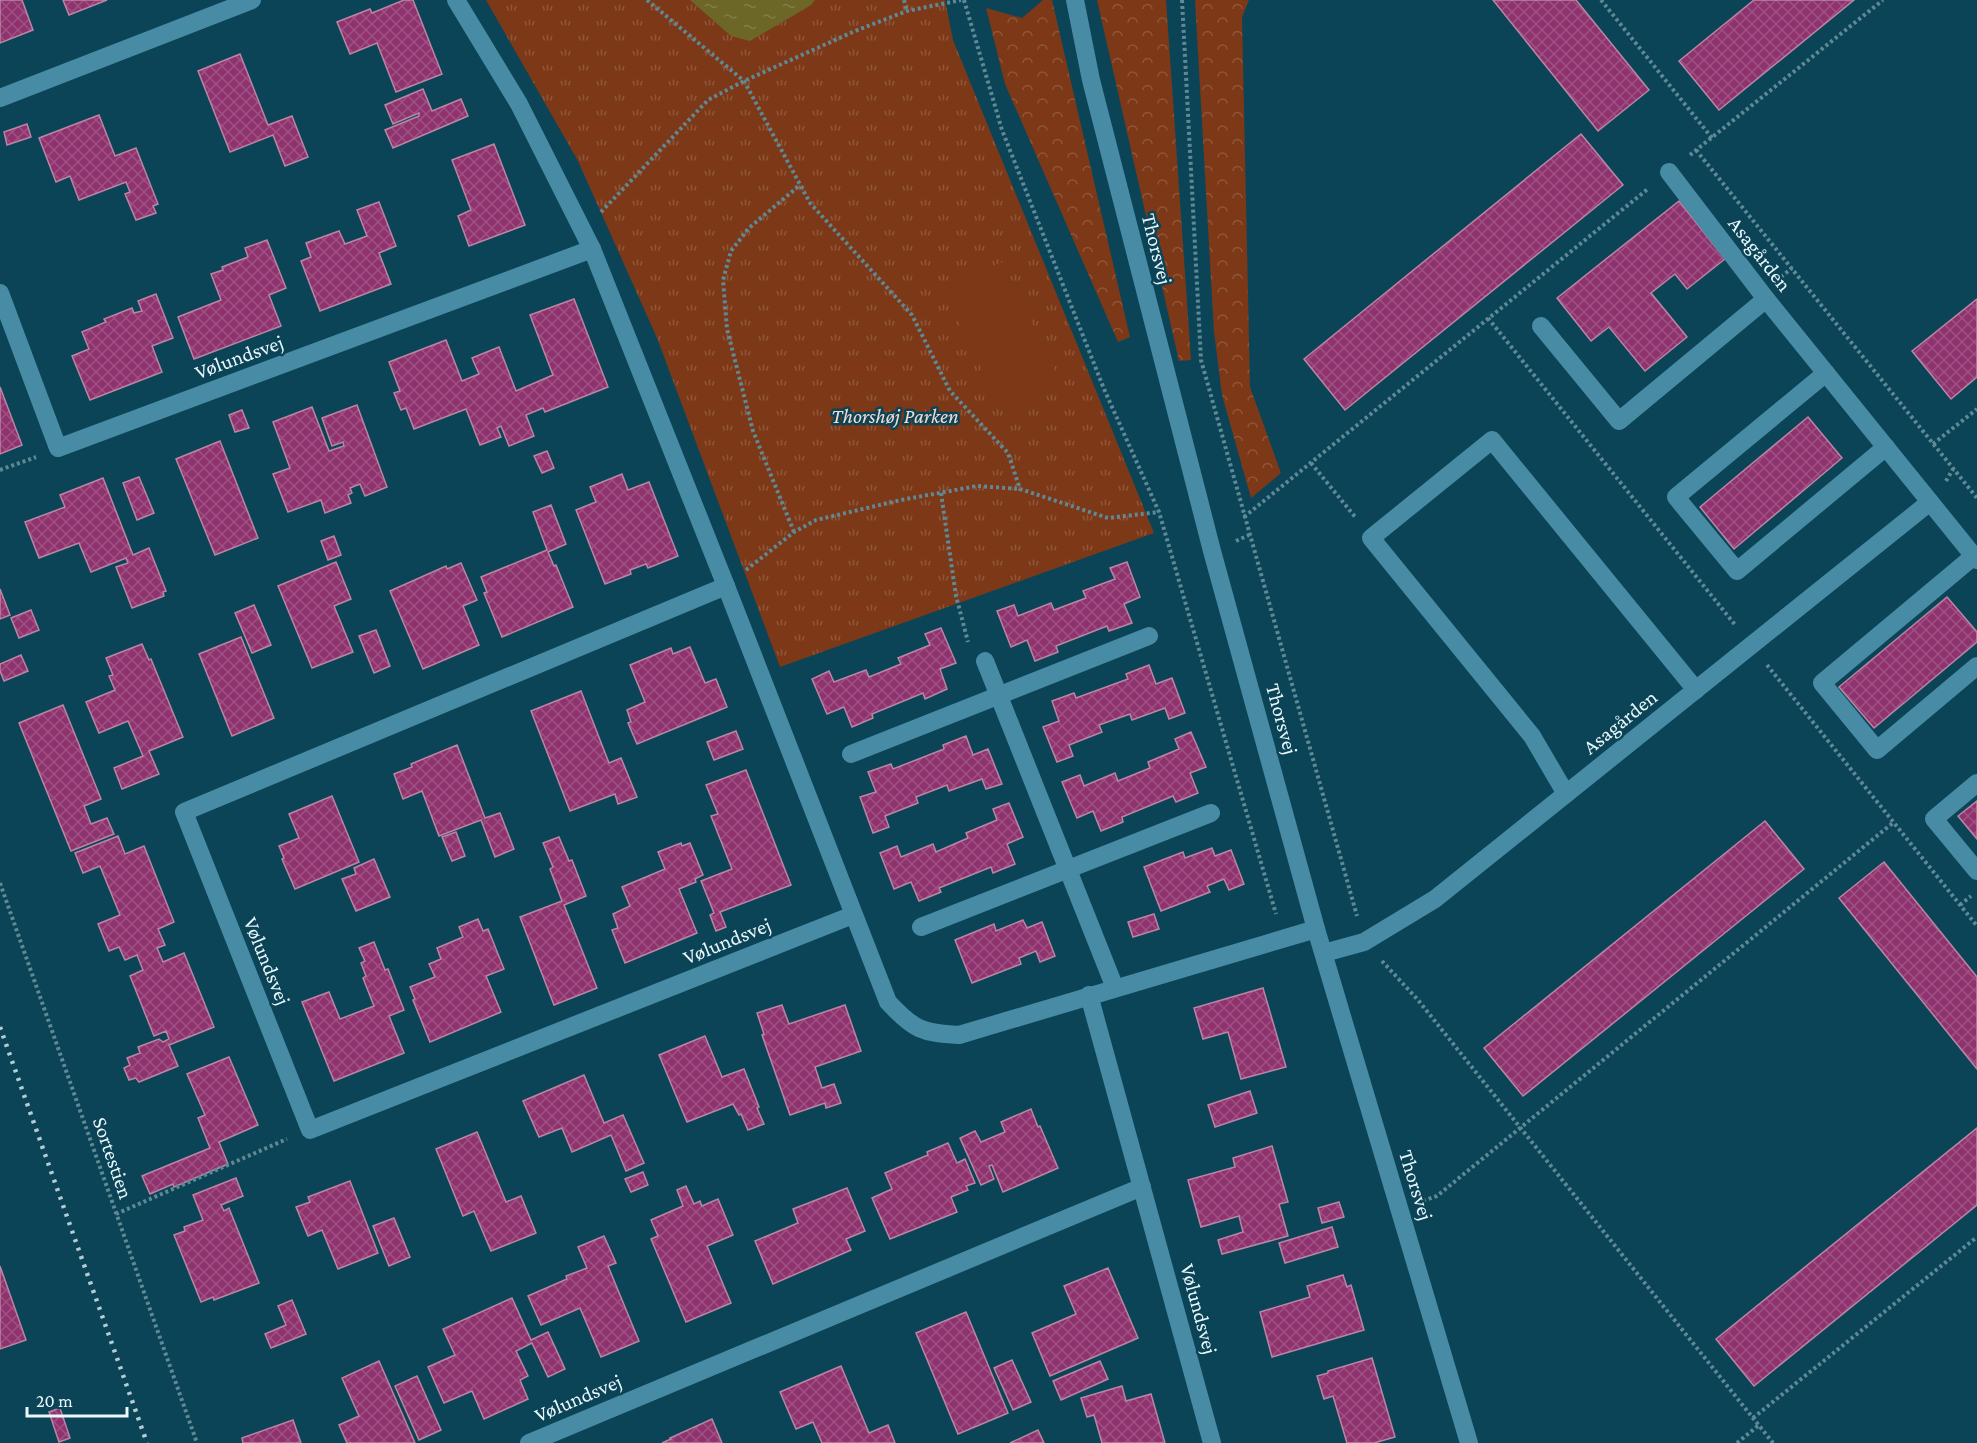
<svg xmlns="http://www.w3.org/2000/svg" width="1977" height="1443" viewBox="0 0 1977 1443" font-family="'Crimson Pro',serif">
<defs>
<pattern id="forest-crowns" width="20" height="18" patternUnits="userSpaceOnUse" patternTransform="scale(1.5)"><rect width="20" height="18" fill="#7c3817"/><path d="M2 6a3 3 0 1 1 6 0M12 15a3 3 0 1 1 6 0" fill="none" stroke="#8f563a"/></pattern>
<pattern id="park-tufts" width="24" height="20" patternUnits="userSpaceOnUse" patternTransform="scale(1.5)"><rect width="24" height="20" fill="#7c3817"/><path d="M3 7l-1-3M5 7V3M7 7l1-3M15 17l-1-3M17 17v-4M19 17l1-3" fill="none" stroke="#8f563a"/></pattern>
<pattern id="water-ripples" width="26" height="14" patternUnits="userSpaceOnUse" patternTransform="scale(1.5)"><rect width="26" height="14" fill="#6d6727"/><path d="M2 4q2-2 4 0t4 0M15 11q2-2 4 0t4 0" fill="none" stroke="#827e47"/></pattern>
<pattern id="building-cross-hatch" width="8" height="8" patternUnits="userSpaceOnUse" patternTransform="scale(1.5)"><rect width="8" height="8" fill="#8f336e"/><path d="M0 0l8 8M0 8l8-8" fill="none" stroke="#9f5184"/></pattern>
</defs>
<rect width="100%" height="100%" fill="#0b4456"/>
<!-- forest -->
<g fill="url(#forest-crowns)">
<path d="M1043,0h9l78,337 -12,5 -113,-258 -19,-76 36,10z"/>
<path d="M1097,0h69l25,360 -12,1z"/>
<path d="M1195,0h54l-7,17 8,370 31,86 -30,25 -29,-103 -8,-63z"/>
</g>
<!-- park -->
<path fill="url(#park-tufts)" d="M486,0h459l8,40 201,493 -374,134 -123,-329 -79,-177z"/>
<!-- pitch -->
<path fill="#7c3817" d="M1002,262l59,122 -58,28 -60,-121z"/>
<!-- water -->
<path fill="url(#water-ripples)" d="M690,0h125l-4,5 -61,36 -19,-5z"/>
<!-- building -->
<g fill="url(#building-cross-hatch)" stroke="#bb85a4" stroke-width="1.5">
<path d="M0,0h22l11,30 -33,13z"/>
<path d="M63,0h44l-38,15z"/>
<path d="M404,0h9l29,74 -46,18 -19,-49 -27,11 -13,-32 33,-13 2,4z"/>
<path d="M1493,0h83l73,90 -51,41z"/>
<path d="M1754,0h100l-135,110 -40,-49z"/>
<path d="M240,54l28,71 24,-9 16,41 -23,9 -12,-31 -43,17 -32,-81z"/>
<path d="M423,89l9,22 29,-12 7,17 -75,32 -8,-18 34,-14v-3l-26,11 -8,-19z"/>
<path d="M99,115l16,41 21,-8 22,56 -5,2 3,7 -20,7 -11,-26 5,-2 -4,-10 -47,18 -9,-24 -14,6 -17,-44z"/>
<path d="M27,124l4,13 -24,8 -3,-13z"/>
<path d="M1581,134l42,51 -278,225 -41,-51z"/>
<path d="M494,144l31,81 -56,21 -11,-30 13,-6 -19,-50z"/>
<path d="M1679,201l46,58 -38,30 -12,-15 -24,19 36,44 -42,34 -36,-44 -18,14 -34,-43z"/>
<path d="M379,202l17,44 -17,7 12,31 -71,27 -19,-50 10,-4 -5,-14 33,-12 6,13 22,-8 -10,-26z"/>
<path d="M267,240l19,48 -17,7 12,31 -87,33 -16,-42 43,-17 -10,-26 12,-4 -1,-3 26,-10 -3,-9z"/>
<path d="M156,294l17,44 -21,8 10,26 -72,28 -18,-44 17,-7 -7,-17 24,-10 -2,-3 28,-11 2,5 8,-2 -4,-10z"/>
<path d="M574,299l34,88 -63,25 -2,-4 -17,7 8,21 -25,10 -8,-20 -4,2 4,9 -21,8 -14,-36 -52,20 -8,-21 -5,2 -7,-17 6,-2 -11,-29 57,-22 16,41 17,-7 -7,-16 27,-11 17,44 37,-16 -23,-60z"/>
<path d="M1977,299v78l-26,22 -39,-48z"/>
<path d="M0,387l22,58 -22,9z"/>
<path d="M357,405l30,82 -22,9 -5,-12 -10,4 2,5 -4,2 3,8 -26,10 -4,-13 -33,12 -15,-38 17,-6 -17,-46 39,-15 17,44 15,-5 -1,-4 -11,4 -10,-28z"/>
<path d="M242,410l7,18 -14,4 -6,-17z"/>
<path d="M1808,417l34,41 -108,91 -34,-42z"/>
<path d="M220,441l38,97 -43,17 -39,-96z"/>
<path d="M547,451l7,17 -12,5 -8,-17z"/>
<path d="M622,474l6,16 21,-8 29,74 -30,12 -2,-4 -16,6 1,4 -26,10 -29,-74 20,-8 -6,-15z"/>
<path d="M139,477l15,36 -17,7 -14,-37z"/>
<path d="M103,478l30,77 16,-7 17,43 -3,1 1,4 -32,12 -16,-41 12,-4 -2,-5 -35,14 -12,-29 -40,15 -14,-36 40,-15 -5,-12z"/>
<path d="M551,505l15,39 -18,8 6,14 2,-1 17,42 -71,30 -18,-44 3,-1 -6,-15 66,-27 -14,-38z"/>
<path d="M334,536l7,19 -13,5 -7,-19z"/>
<path d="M336,562l15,37 -17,7 19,46 -41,16 -34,-82z"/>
<path d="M1127,562l13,35 -16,7 8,19 -23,8 -2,-5 -51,20 2,6 -23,9 -8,-21 -16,7 -14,-36 17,-6 4,11 33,-13 3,7 32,-12 -3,-7 32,-12 -5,-11z"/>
<path d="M461,563l16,37 -14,6 16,39 -56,24 -33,-78 56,-25 1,3z"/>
<path d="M0,589l10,26 -10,4z"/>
<path d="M1947,597l30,35v10l-103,86 -35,-41z"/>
<path d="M254,605l17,40 -19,8 -17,-40z"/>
<path d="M31,610l8,20 -20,8 -8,-20z"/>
<path d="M941,628l15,35 -16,6 7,20 -22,10 -2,-6 -51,21 1,4 -21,9 -8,-20 -17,7 -15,-35 17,-8 5,11 32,-12 3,7 32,-13 -3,-6 32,-13 -5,-11z"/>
<path d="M376,630l14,36 -16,7 -15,-37z"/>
<path d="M241,637l33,81 -42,18 -33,-82z"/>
<path d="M142,644l7,16 2,-1 32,78 -34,14 10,23 -37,15 -8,-21 29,-12 -15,-35 -29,12 -13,-31 29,-12 -6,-14 4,-1 -7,-17z"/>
<path d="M690,647l15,36 11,-4 11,28 -90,37 -9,-21 3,-1 -4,-12 18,-8 -15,-37 41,-17 2,6z"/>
<path d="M21,655l7,16 -24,10 -4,-10v-7z"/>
<path d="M1149,665l7,19 16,-6 13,35 -16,6 -4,-11 -33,12 -2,-6 -31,11 3,7 -33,13 4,11 -16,6 -14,-35 16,-6 -7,-20 22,-8 2,5 52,-19 -2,-5z"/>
<path d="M581,691l28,72 12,-5 16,39 -19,7 -3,-10 -45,17 -39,-100z"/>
<path d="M63,705l38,94 -17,7 7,18 16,-6 7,16 -43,17 -52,-128z"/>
<path d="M736,731l7,18 -29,11 -7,-18z"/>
<path d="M1191,732l15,35 -16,6 8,20 -22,9 -3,-6 -51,21 1,5 -22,9 -8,-20 -16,7 -15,-36 18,-7 4,11 31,-13 3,8 32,-13 -2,-6 31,-13 -4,-10z"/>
<path d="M966,736l7,19 15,-6 14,35 -16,5 -4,-10 -33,12 -2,-6 -31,12 2,6 -33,13 4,11 -16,6 -13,-36 16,-5 -8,-20 23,-8 2,5 51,-20 -1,-4z"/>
<path d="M457,745l28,73 15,-5 14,36 -19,8 -14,-37 -42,16 -17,-45 -19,8 -9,-25 18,-7 -1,-3z"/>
<path d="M746,770l45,115 -71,27 6,15 -10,4 -6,-16 4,-2 -13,-32 31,-12 -21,-53 7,-2 -12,-29z"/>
<path d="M332,796l27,66 -64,27 -13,-30 2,-1 -5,-12 20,-8 -10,-24z"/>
<path d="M1977,801v38l-19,-23z"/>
<path d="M1009,803l14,34 -16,7 8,20 -22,9 -2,-6 -52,21 2,4 -22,9 -8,-19 -17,7 -14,-36 17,-7 4,11 32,-13 3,8 32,-14 -2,-5 31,-13 -4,-11z"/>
<path d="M1765,821l39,48 -281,227 -39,-48z"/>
<path d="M456,832l9,24 -13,5 -10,-24z"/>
<path d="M118,836l7,18 19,-8 30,76 -16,7 7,16 -8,3 6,14 21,-9 30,74 -45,18 9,21 -39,16 -3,-4 -7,2 -5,-12 6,-3 -3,-7 13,-5 -2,-6 21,-8 4,3 6,-3 -3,-8 -12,5 -24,-60 13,-6 -6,-15 -12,5 -6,-13 -10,4 -11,-27 22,-9 -20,-49 -17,7 -8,-20z"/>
<path d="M559,837l10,24 3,-1 14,36 -22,9 33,83 -43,17 -34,-88 42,-16 -12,-32 3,-2 -10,-24z"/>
<path d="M681,843l1,3 8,-3 13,32 -8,4 1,3 -17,7 18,44 -72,30 -13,-33 6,-2 -5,-14 17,-8 -8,-19 43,-18 -7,-17z"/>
<path d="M1212,848l3,8 16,-6 13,34 -15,6 -5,-11 -17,7 3,6 -49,19 -17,-44 39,-15 2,6z"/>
<path d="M374,859l16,38 -34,14 -14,-32 14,-5 -2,-6z"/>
<path d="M1884,862l93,115v92l-138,-171z"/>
<path d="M1154,914l5,15 -26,8 -5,-15z"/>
<path d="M478,919l5,12 5,-2 16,40 -18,7 15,36 -71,30 -17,-42 2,-1 -5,-12 25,-10 -6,-13 12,-5 -4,-11 26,-11 -4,-10z"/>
<path d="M1023,920l4,8 15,-6 13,34 -15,6 -4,-11 -17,7 2,6 -49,19 -17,-43 39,-16 2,7z"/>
<path d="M374,942l11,28 3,-1 16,41 -15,6 15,37 -70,28 -32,-79 27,-10 11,27 34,-13 -11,-28 3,-2 -5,-13 4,-2 -6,-13z"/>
<path d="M1263,988l23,79 -45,12 -13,-47 -25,7 -9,-31z"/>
<path d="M782,1005l7,19 56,-19 16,46 -46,16 7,21 12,-4 7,19 -15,5 -1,-5 -35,12 -28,-80 2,-1 -7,-21z"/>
<path d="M705,1036l17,41 22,-8 15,38 -2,1 7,16 -16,6 -7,-16 -2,1 -6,-11 -46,18 -28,-67z"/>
<path d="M229,1057l29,68 -39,17 9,22 -54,23 -1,-3 -23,10 -8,-18 68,-28 -12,-30 7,-3 -18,-41z"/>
<path d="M584,1075l20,48 19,-8 21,48 -18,8 -15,-36 -39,17 -10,-24 -23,9 -16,-36z"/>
<path d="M1250,1091l7,22 -42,14 -7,-22z"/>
<path d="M1031,1109l7,18 2,-1 18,42 -55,24 -11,-27 -3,1 5,13 -13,6 -21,-47 15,-7 6,11 24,-10 -4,-10z"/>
<path d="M1977,1128v77l-223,181 -38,-47z"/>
<path d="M477,1132l29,70 15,-6 15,37 -45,18 -17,-40 -11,5 -27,-67z"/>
<path d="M948,1143l9,20 8,-4 10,24 -9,3 2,4 -17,7 6,15 -67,27 -18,-41 20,-9 -7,-16 43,-18 -1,-3z"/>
<path d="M1272,1146l16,56 -9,2 9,32 -66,18 -4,-14 25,-8 -4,-16 -38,11 -13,-47 47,-13 -2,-9z"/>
<path d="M643,1172l5,13 -17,7 -6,-13z"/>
<path d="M236,1178l7,18 -22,9 3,6 5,-3 30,75 -45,17 -1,-3 -12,5 -27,-67 11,-4 -1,-4 19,-7 -10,-25z"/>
<path d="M350,1181l28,72 -40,16 -16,-39 -14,6 -12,-29 14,-5 -2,-5z"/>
<path d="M686,1186l8,18 6,-3 2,5 16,-7 15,36 -26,11 24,57 -45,19 -35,-83 7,-3 -7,-16 32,-14 -6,-16z"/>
<path d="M847,1188l18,43 -19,8 5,11 -78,34 -18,-43 43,-18 -5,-14z"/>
<path d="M1339,1202l5,15 -22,6 -4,-15z"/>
<path d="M394,1218l16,39 -21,9 -16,-40z"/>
<path d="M1332,1227l6,20 -53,16 -6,-20z"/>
<path d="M604,1236l12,27 -8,3 31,75 -38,16 -21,-49 -39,17 -13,-29 39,-17 -1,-3 21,-8 -9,-21z"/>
<path d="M0,1266l26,74 -26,9z"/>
<path d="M1108,1268l30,70 -88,38 -18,-43 44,-19 -12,-28z"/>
<path d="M1343,1275l4,12 4,-2 13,45 -92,27 -12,-45 50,-15 -3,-11z"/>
<path d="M512,1298l19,42 17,-8 17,37 -17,8 -16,-34 -16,8 12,25 -8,4 8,19 -44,20 -12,-28 -28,12 -16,-36 27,-12 -12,-26z"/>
<path d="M292,1300l14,34 -35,14 -6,-14 21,-9 -8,-19z"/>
<path d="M966,1312l42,101 -50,21 -42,-101z"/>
<path d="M1372,1358l23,79 -21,6h-27l-14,-47 -9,3 -7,-23 11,-3v-2z"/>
<path d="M1012,1360l19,42 -18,8 -19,-42z"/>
<path d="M379,1361l36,82h-68l-8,-18 20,-9 -17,-38z"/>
<path d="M1100,1361l8,18 -47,21 -8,-19z"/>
<path d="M841,1366l28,67 19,-8 7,18h-73l-9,-21 -17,7 -16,-37z"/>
<path d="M417,1376l24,54 -22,10 -24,-54z"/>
<path d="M1122,1386l4,15 25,-7 14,49h-63l-8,-28 -7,2 -6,-19z"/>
<path d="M60,1408l10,30 -11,4 -10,-30z"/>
<path d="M712,1419l10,24h-60l9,-4 -1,-1z"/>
<path d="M293,1420l8,23h-58l-1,-5z"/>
<path d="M1038,1430l6,13h-34z"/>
</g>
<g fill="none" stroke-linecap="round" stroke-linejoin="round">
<!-- path -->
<g stroke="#608996" stroke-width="4" stroke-dasharray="3 3" stroke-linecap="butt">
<path d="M647,0l97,81 66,122 102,112 38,76 58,62 12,36 88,29 51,-6"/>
<path d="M904,0l3,11"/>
<path d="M964,0l38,130 102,259 55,123 117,402"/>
<path d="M1182,0l19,360 156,556"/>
<path d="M1601,0l111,138"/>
<path d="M1696,150l281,348"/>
<path d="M1690,155l193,-155"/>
<path d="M601,212l107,-112 36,-19 111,-50 52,-20 54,-11"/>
<path d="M1781,277l11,-9"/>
<path d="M1488,318l248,308"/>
<path d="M1933,444l44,-35"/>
<path d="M1311,463l45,55"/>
<path d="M0,470l36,-13"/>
<path d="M1946,481l7,-12"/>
<path d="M941,493l15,103 12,46"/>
<path d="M1244,517l405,-329"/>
<path d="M794,532l-41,-101 -26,-102 -4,-49 8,-29 18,-23 51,-43"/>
<path d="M1236,541l13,-6"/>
<path d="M746,570l48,-38 22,-12 85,-20 76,-14 43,3"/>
<path d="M1767,665l210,261"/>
<path d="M0,883l197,560"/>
<path d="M1960,905l11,-9"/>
<path d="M1382,961l36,39 355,443"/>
<path d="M1423,1201l14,-5 457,-374"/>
<path d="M116,1214l171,-75"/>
<path d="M1753,1418l224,-181"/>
<path d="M1737,1443l22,-18"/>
</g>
<!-- minor -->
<g stroke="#478ba4" stroke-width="18">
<path d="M456,0l63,104 73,145 134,337 162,416c26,28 34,31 71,33l357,-106"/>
<path d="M1075,0l16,80 121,471 104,378 153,514"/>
<path d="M0,98l252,-98"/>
<path d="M1669,172l97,127 211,261"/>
<path d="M0,293l58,155 534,-199"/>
<path d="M1541,326l78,95 147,-122"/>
<path d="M1826,373l-150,124 4,5 57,69 149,-124"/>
<path d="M1974,556l-152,127 55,67 100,-84"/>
<path d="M726,586l-542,226 126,318 543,-215"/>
<path d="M985,661l130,327"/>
<path d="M851,754l298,-118"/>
<path d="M1977,783l-43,36 43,52"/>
<path d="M1566,794l-34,-58 -161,-198 121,-98 204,250"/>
<path d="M921,927l290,-114"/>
<path d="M1324,953l40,-11 71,-43 495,-397"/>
<path d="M1089,995l123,448"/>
<path d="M529,1443l613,-256"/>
</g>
<!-- rail -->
<path stroke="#b5ccd4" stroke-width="4.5" stroke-dasharray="3 6" stroke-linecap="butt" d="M0,1027l147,416"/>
</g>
<g text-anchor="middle" stroke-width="5" stroke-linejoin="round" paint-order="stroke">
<!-- street labels -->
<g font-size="21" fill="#eaf7fc" stroke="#0b4456">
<text transform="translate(1157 249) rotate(76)" y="7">Thorsvej</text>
<text transform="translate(1760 254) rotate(52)" y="7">Asagården</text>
<text transform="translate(239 357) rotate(-20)" y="7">Vølundsvej</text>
<text transform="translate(1282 719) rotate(75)" y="7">Thorsvej</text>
<text transform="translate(1620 722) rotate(-39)" y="7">Asagården</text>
<text transform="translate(727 941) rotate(-22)" y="7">Vølundsvej</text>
<text transform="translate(267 961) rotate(68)" y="7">Vølundsvej</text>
<text transform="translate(113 1158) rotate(71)" y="7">Sortestien</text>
<text transform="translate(1416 1185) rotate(73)" y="7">Thorsvej</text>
<text transform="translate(1199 1309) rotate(75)" y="7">Vølundsvej</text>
<text transform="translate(578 1398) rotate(-23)" y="7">Vølundsvej</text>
</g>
<!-- park labels -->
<g font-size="21" font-style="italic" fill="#f7dbd0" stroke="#0b4456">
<text x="895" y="423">Thorshøj Parken</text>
</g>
</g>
<!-- scale -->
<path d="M27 1407v9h100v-9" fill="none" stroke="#eaf7fc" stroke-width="3"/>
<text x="36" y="1407" font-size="18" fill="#eaf7fc" stroke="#0b4456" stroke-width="4.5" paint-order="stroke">20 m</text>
</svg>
